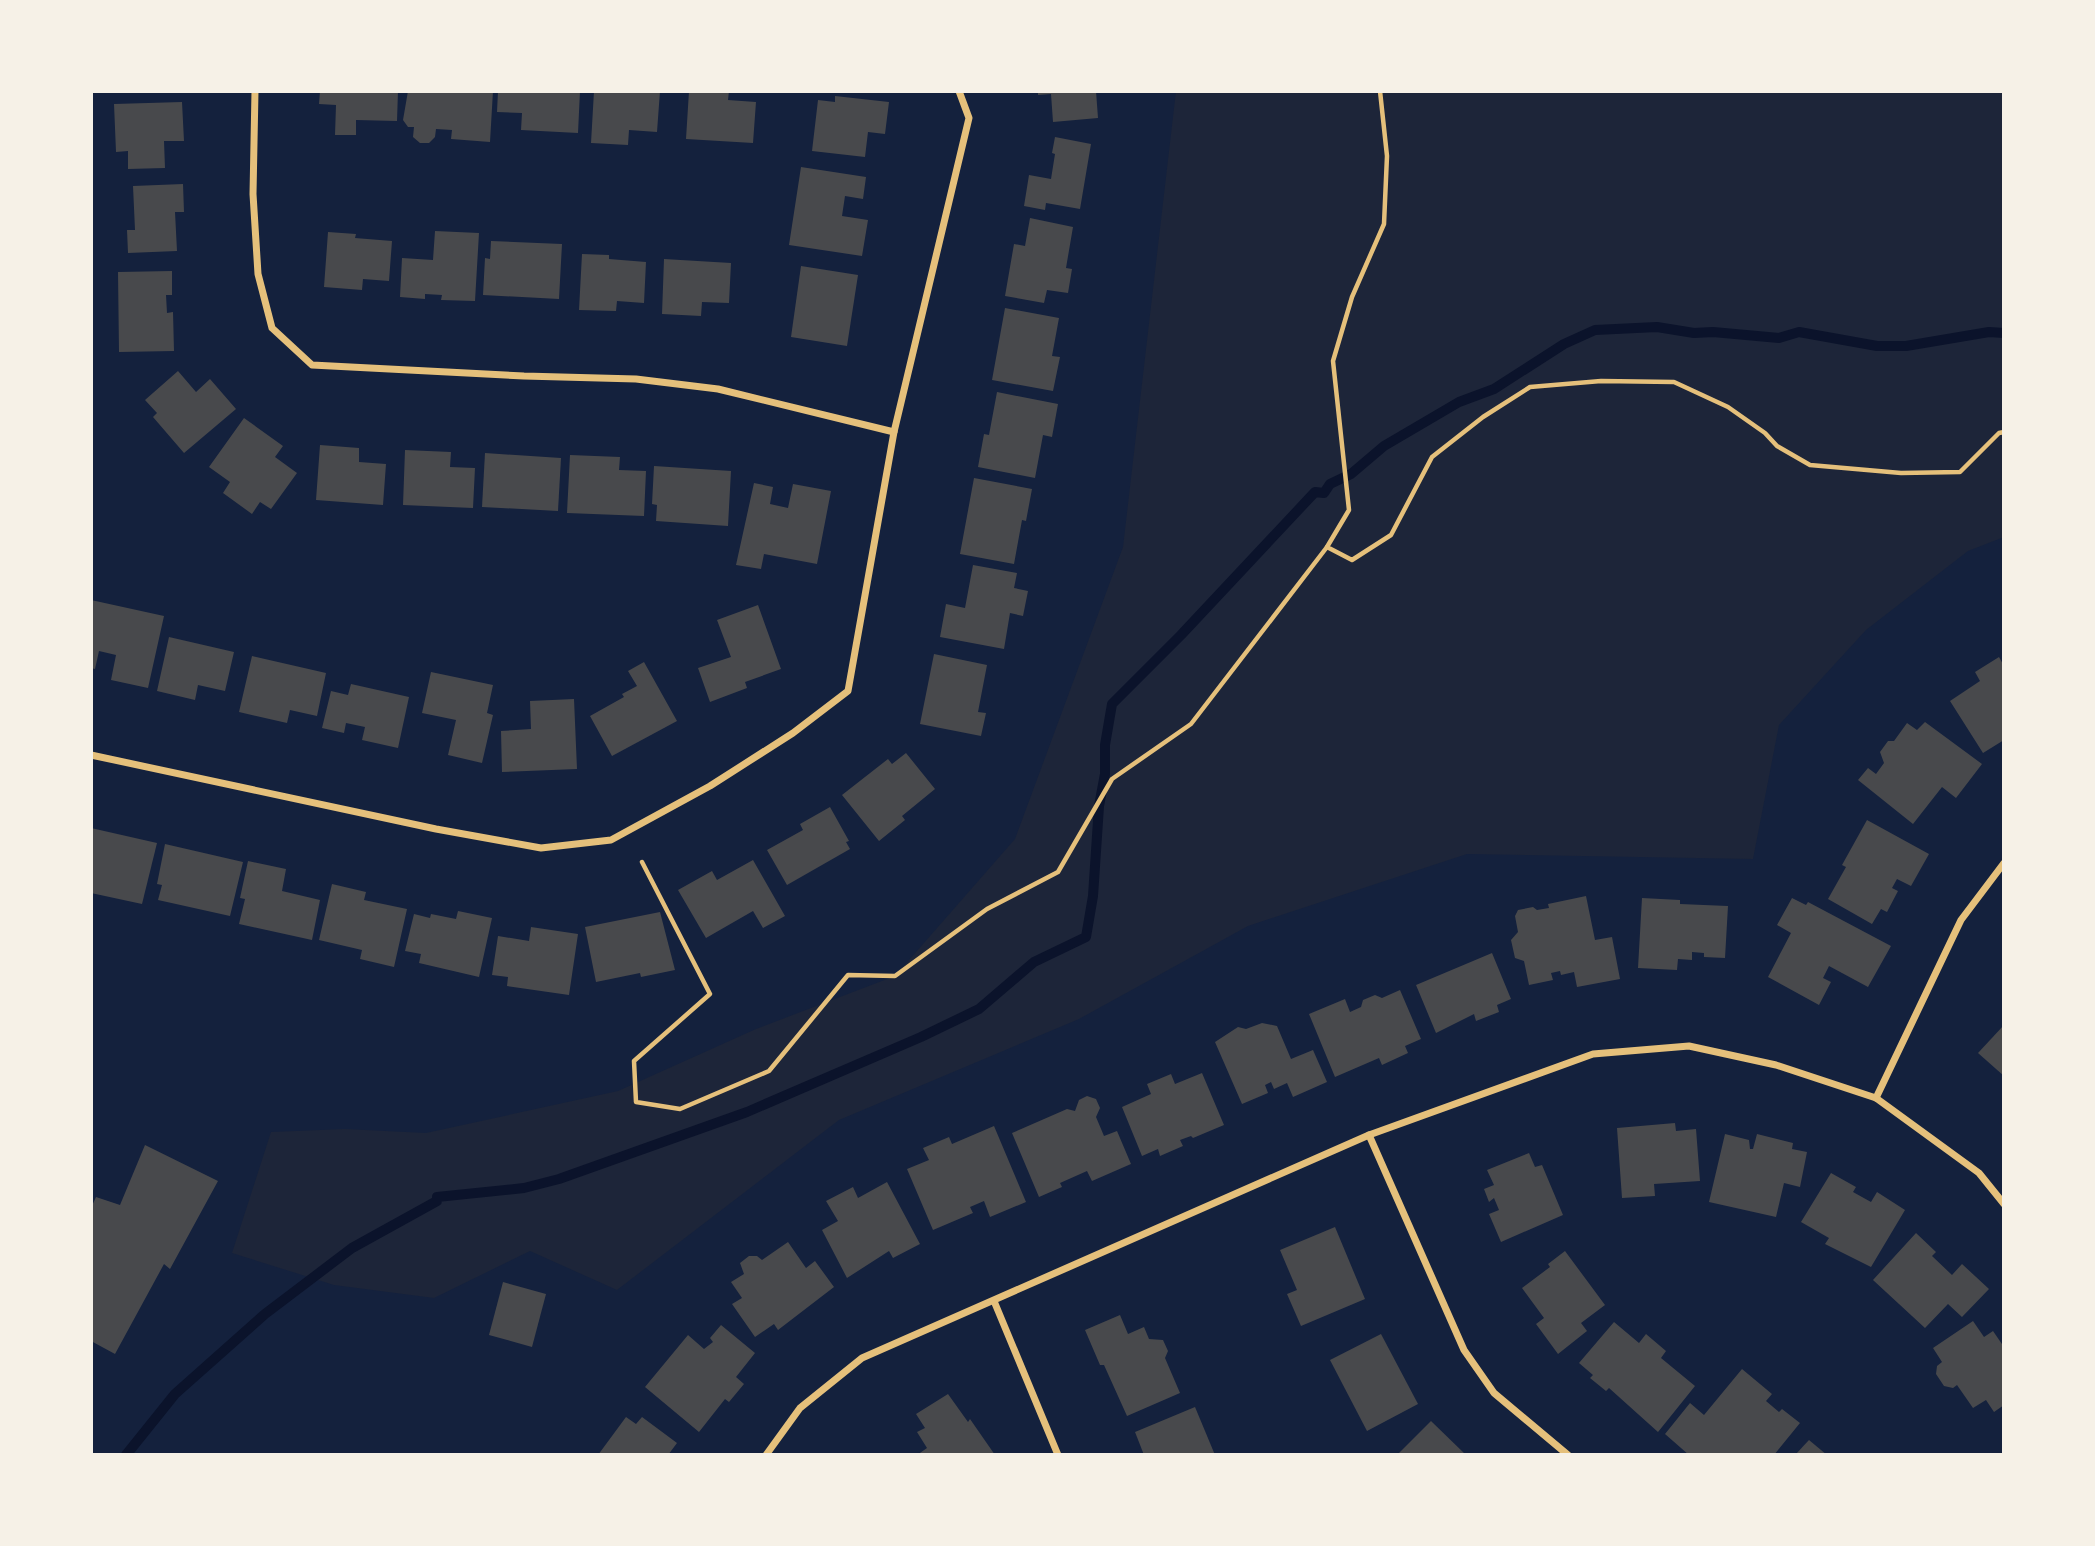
<svg xmlns="http://www.w3.org/2000/svg" width="2095" height="1546" viewBox="0 0 2095 1546" font-family="'Space Grotesk',sans-serif">
<rect width="100%" height="100%" fill="#14213d"/>
<!-- green -->
<path fill="#1d2539" d="M1176,91h828v446l-36,14 -102,79 -87,95 -26,134 -286,-5 -219,72 -169,93 -240,101 -222,170 -87,-39 -96,47 -100,-13 -102,-32 39,-121 74,-3 81,4 192,-42 138,-62 139,-53 120,-137 108,-292z"/>
<g fill="none" stroke-linecap="round" stroke-linejoin="round">
<!-- stream -->
<path stroke="#0b132b" stroke-width="10" d="M126,1455l49,-61 90,-80 87,-66 85,-47v-4l87,-9 35,-9 188,-67 174,-75 58,-28 55,-47 52,-25 7,-41 6,-90 6,-32v-29l7,-41 69,-69 134,-143 9,1 6,-9 21,-10 33,-28 75,-44 35,-13 70,-45 31,-14 62,-3 37,6 19,-1 66,6 20,-6 78,14h29l83,-14 15,1"/>
</g>
<!-- building -->
<g fill="#48494c">
<path d="M320,91h78l-1,30 -41,-1v15h-21l1,-30 -17,-1z"/>
<path d="M408,91h85l-3,51 -39,-3 1,-9 -16,-1 -1,8 -6,6h-9l-7,-6 1,-10h-6l-5,-7z"/>
<path d="M498,91h82l-2,42 -57,-3 1,-17 -25,-1z"/>
<path d="M594,91h66l-3,41 -28,-2 -1,15 -37,-2z"/>
<path d="M689,91h40l-1,9 28,2 -3,41 -67,-4z"/>
<path d="M1038,91h58l2,27 -45,4 -2,-28 -13,1z"/>
<path d="M835,96l54,6 -4,32 -17,-2 -3,25 -53,-6 6,-51 17,2z"/>
<path d="M182,102l2,39h-20l1,27 -37,1v-18l-12,1 -2,-48z"/>
<path d="M1055,137l36,7 -11,65 -34,-6 -1,7 -21,-4 5,-31 22,4 4,-25 -3,-1z"/>
<path d="M801,167l65,10 -3,22 -18,-3 -3,20 26,4 -6,36 -73,-11z"/>
<path d="M183,184l1,28h-9l2,39 -49,2 -1,-23h8l-2,-44z"/>
<path d="M1030,218l43,9 -7,41 6,1 -4,24 -21,-3 -3,13 -39,-7 9,-52 11,2z"/>
<path d="M435,231l44,2 -4,68 -34,-1 1,-5 -17,-1v5l-25,-2 2,-39 31,2z"/>
<path d="M328,232l28,2 -1,4 37,3 -3,40 -26,-2 -1,11 -38,-3z"/>
<path d="M491,241l71,3 -3,55 -76,-4 2,-37 5,1z"/>
<path d="M582,254l27,1v4l37,3 -2,41 -27,-2 -1,10 -37,-1z"/>
<path d="M664,259l67,4 -2,40 -27,-1 -1,14 -39,-2z"/>
<path d="M801,266l57,9 -11,71 -56,-9z"/>
<path d="M172,271v24h-6l1,18 6,-1 1,39 -55,1 -1,-80z"/>
<path d="M1005,308l54,10 -7,38 8,1 -7,34 -61,-11z"/>
<path d="M178,371l18,21 14,-13 26,30 -52,44 -31,-36 4,-4 -12,-13z"/>
<path d="M997,392l61,12 -6,33 -9,-2 -8,43 -57,-11 6,-33 5,1z"/>
<path d="M244,418l39,28 -8,11 22,16 -26,36 -11,-7 -8,12 -29,-21 7,-11 -21,-15z"/>
<path d="M320,445l39,3v14l27,2 -3,41 -67,-5z"/>
<path d="M405,450l46,2 -1,15 25,1 -2,40 -70,-3z"/>
<path d="M485,453l76,5 -3,53 -76,-4z"/>
<path d="M570,455l50,2 -1,13 27,1 -2,45 -77,-3z"/>
<path d="M654,466l77,5 -3,55 -72,-5 1,-16 -5,-1z"/>
<path d="M974,478l58,11 -6,32 -4,-1 -8,44 -54,-10z"/>
<path d="M754,483l19,4 -3,17 18,4 5,-24 38,7 -14,73 -53,-10 -3,15 -25,-4z"/>
<path d="M973,565l44,8 -3,15 14,3 -5,25 -13,-3 -6,36 -64,-12 6,-33 19,4z"/>
<path d="M91,600l73,16 -16,72 -37,-8 5,-25 -17,-4 -4,18 -4,-1z"/>
<path d="M758,605l23,64 -36,13 2,6 -37,14 -12,-34 33,-11 -14,-37z"/>
<path d="M169,637l65,15 -9,39 -27,-6 -3,15 -38,-9z"/>
<path d="M934,654l53,11 -9,47 8,1 -5,23 -61,-12z"/>
<path d="M252,656l74,17 -9,43 -27,-6 -3,13 -48,-11z"/>
<path d="M1999,657l5,9v74l-21,13 -33,-52 30,-20 -5,-9z"/>
<path d="M644,662l33,59 -65,35 -22,-40 34,-19 -2,-3 15,-8 -9,-15z"/>
<path d="M431,672l62,13 -6,28 6,2 -11,48 -34,-8 8,-35 -34,-7z"/>
<path d="M351,684l58,13 -11,51 -36,-8 3,-13 -19,-4 -2,10 -22,-5 9,-37 17,4z"/>
<path d="M574,699l3,70 -75,3 -1,-41 30,-2 -1,-28z"/>
<path d="M1925,722l57,42 -26,34 -14,-11 -29,37 -55,-44 10,-12 8,6 8,-11 -4,-11 8,-11h6l13,-18 10,7z"/>
<path d="M906,753l29,36 -33,27 3,4 -26,21 -37,-46 46,-36 4,5z"/>
<path d="M830,807l19,34 -3,1 4,7 -63,36 -20,-35 36,-20 -3,-6z"/>
<path d="M1867,820l62,34 -18,32 -14,-7 -5,9 6,3 -11,21 -6,-3 -9,15 -44,-25 18,-32 -4,-2z"/>
<path d="M91,828l66,15 -15,61 -51,-11z"/>
<path d="M165,844l78,18 -13,54 -72,-16 4,-15 -5,-1z"/>
<path d="M753,860l32,56 -22,12 -10,-17 -47,27 -28,-48 34,-19 5,9z"/>
<path d="M248,861l38,8 -4,22 38,9 -8,40 -73,-16 6,-25 -5,-1z"/>
<path d="M332,884l34,8 -2,8 43,9 -13,58 -34,-8 2,-9 -43,-10z"/>
<path d="M1586,896l9,44 17,-3 8,42 -43,8 -3,-15 -13,3 -1,-4 -9,2 2,7 -24,5 -5,-24 -9,-3 -4,-18 7,-8 -3,-16 3,-6 15,-3 4,3 12,-2 -1,-4z"/>
<path d="M1642,898l38,2v4l48,2 -3,52 -21,-1v-4l-12,-1v8l-14,-1 -1,11 -39,-2z"/>
<path d="M1792,898l14,7 2,-3 83,44 -23,41 -39,-21 -6,12 8,4 -12,23 -51,-28 23,-44 -14,-8z"/>
<path d="M458,911l34,7 -13,59 -60,-14 2,-9 -16,-3 9,-37 16,4 1,-4 25,5z"/>
<path d="M660,912l15,58 -34,7 -1,-4 -44,9 -11,-55z"/>
<path d="M531,927l47,7 -9,61 -62,-9 1,-9 -16,-2 6,-39 31,5z"/>
<path d="M1492,953l19,46 -14,6 2,7 -23,9 -2,-7 -38,19 -20,-48z"/>
<path d="M1400,990l21,49 -16,7 3,7 -26,12 -3,-7 -44,19 -26,-63 36,-15 5,13 11,-5 2,-7 12,-5 7,3z"/>
<path d="M1262,1023l15,3 14,33 22,-9 14,32 -34,15 -6,-14 -13,6 -3,-7 -6,3 3,8 -26,11 -27,-62 23,-15 8,2z"/>
<path d="M2004,1025v51l-26,-23z"/>
<path d="M1202,1073l22,52 -31,13 -2,-2 -11,4 3,6 -23,10 -2,-7 -16,7 -20,-49 29,-13 -4,-10 24,-10 4,10z"/>
<path d="M1087,1096l9,3 4,9 -4,9 8,19 13,-5 14,33 -39,17 -5,-10 -27,12 2,4 -23,10 -27,-64 55,-24 8,2 4,-11z"/>
<path d="M1675,1123l1,8 20,-2 4,52 -46,3 1,12 -33,2 -5,-70z"/>
<path d="M994,1126l32,76 -36,15 -6,-16 -14,6 3,6 -40,17 -26,-61 22,-9 -6,-12 26,-11 3,7z"/>
<path d="M1725,1134l24,6 1,9h3l4,-15 36,9 -1,6 15,3 -7,35 -16,-4 -8,34 -67,-15z"/>
<path d="M145,1145l73,36 -48,88 -6,-5 -49,90 -24,-13v-133l5,-11 24,8z"/>
<path d="M1529,1153l6,14 7,-2 21,50 -62,27 -12,-28 10,-4 -5,-12 -5,4 -5,-13 10,-4 -7,-15z"/>
<path d="M1831,1173l25,14 -3,5 18,10 6,-10 28,18 -34,57 -46,-23 4,-6 -28,-16z"/>
<path d="M887,1182l33,62 -27,14 -4,-7 -42,27 -25,-48 16,-9 -12,-20 27,-14 5,11z"/>
<path d="M1335,1227l30,72 -64,27 -14,-32 10,-4 -17,-40z"/>
<path d="M1916,1233l20,19 -4,4 20,19 10,-11 27,25 -27,28 -14,-13 -23,24 -52,-48z"/>
<path d="M788,1242l18,26 9,-7 19,26 -56,43 -4,-6 -19,13 -23,-33 10,-6 -11,-16 13,-8 -4,-11 9,-7h8l5,4z"/>
<path d="M1565,1251l40,54 -24,18 6,8 -29,23 -22,-30 8,-6 -22,-30 28,-21 -2,-3z"/>
<path d="M503,1282l43,12 -14,53 -43,-12z"/>
<path d="M1120,1315l8,19 16,-7 5,12 14,1 5,11 -3,7 15,35 -53,23 -23,-51h-4l-15,-35z"/>
<path d="M1973,1321l11,16 9,-6 11,16v58l-10,7 -8,-12 -13,8 -16,-23 -4,3 -9,-2 -8,-12 1,-8 5,-4 -9,-14z"/>
<path d="M1614,1322l25,21 7,-9 20,17 -5,7 34,28 -37,46 -49,-44 -3,3 -16,-13 3,-3 -14,-12z"/>
<path d="M721,1325l34,28 -19,24 8,7 -15,18 -4,-3 -26,33 -54,-45 43,-52 16,14 9,-7 -3,-4z"/>
<path d="M1381,1334l37,70 -51,27 -37,-71z"/>
<path d="M1742,1369l30,25 -6,7 13,11 3,-3 18,14 -26,32h-85l-24,-21 25,-31 14,12z"/>
<path d="M948,1394l20,28 2,-3 25,36h-78l10,-7 -10,-16 8,-4 -9,-14z"/>
<path d="M1195,1407l20,48h-71l-9,-23z"/>
<path d="M626,1417l10,7 6,-7 35,26 -9,12h-70z"/>
<path d="M1431,1421l35,34h-69z"/>
<path d="M1809,1440l18,15h-32z"/>
</g>
<g fill="none" stroke-linecap="round" stroke-linejoin="round">
<!-- path -->
<g stroke="#e5c07b" stroke-width="4.5">
<path d="M1380,91l7,65 -3,68 -32,73 -19,64 16,149 -22,37 25,13 39,-25 41,-78 51,-40 47,-30 71,-6 73,1 54,25 37,26 12,13 33,19 91,8 59,-1 39,-39 5,-1"/>
<path d="M642,862l68,132 -76,67 2,41 44,7 89,-38 79,-96 47,1 92,-67 71,-37 54,-93 79,-55 136,-177"/>
</g>
<!-- minor -->
<g stroke="#e5c07b" stroke-width="7">
<path d="M255,91l-2,103 5,80 14,54 40,37 212,11 112,3 82,10 176,43"/>
<path d="M91,755l345,74 105,19 70,-8 99,-54 83,-53 55,-42 46,-259 75,-314 -10,-27"/>
<path d="M1876,1098l85,-178 43,-57"/>
<path d="M1369,1135l95,215 30,43 74,62"/>
<path d="M994,1301l64,154"/>
<path d="M766,1455l34,-47 62,-50 507,-223 224,-81 96,-8 87,19 100,33 103,75 25,31"/>
</g>
</g>
<!-- border -->
<rect width="2095" height="1546" fill="none" stroke="#f6f1e7" stroke-width="186"/>
</svg>
